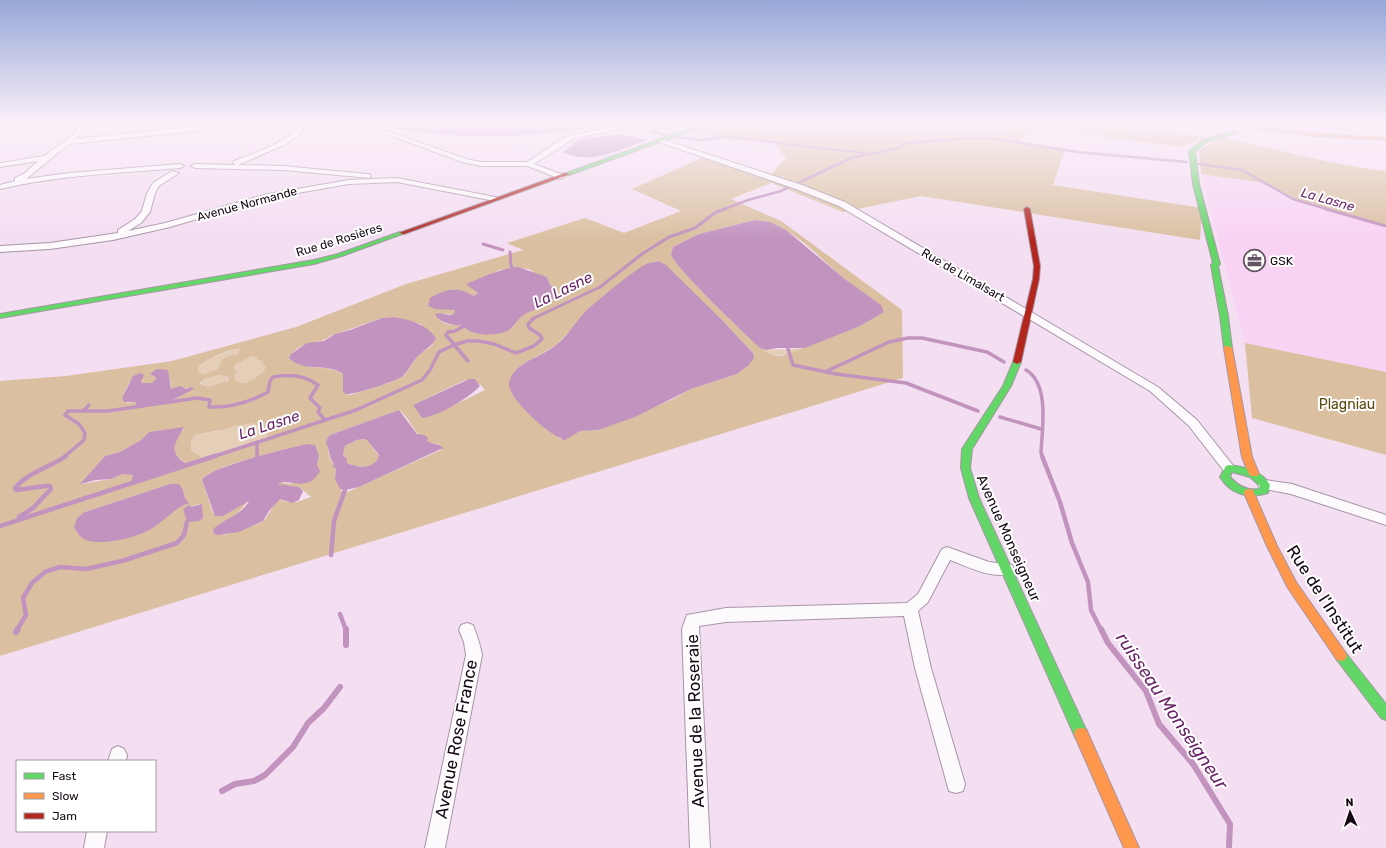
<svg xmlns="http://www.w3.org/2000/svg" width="1386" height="848" viewBox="0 0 1386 848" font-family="Rubik,sans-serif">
<rect width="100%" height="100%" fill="#f4def2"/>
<!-- built -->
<path fill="#f8d3f4" d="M1201,174l64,9 40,20 81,22v147l-141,-29z"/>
<!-- green -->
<g fill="#e4ceb8">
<path d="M760,348c8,3 35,1 45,0 -21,7 -26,12 -45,0z"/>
<path d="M240,349l-3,6c-12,1 -13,5 -19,14l-14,5 -6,-2v-5c8,-7 31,-18 42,-18z"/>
<path d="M252,356c7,-1 11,6 14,11 -4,9 -27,25 -32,9l2,-2 -2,-5 1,-4z"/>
<path d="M220,375l9,2c-3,8 -13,9 -21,10l-9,-5 7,-4z"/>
<path d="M253,423l12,7 3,8 -66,22 -3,-5 -8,-3v-12l4,-5c14,-2 27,-5 39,-10 5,-1 13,-1 19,-2z"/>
</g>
<!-- forest -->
<g fill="#dac0a1" fill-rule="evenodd">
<path d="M717,122h357l132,15 -25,10 -70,-9 -73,-13 -21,17 48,8 -12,35 149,23 -2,32 -279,-44 -78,16 -72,-29 -40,16 50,22 121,89 1,68 -903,278v-275l66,-5 106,-15 124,-34 110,-43 117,-34 -16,-7 78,-25 39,15 57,-22 -49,-22 70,-31 69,16 15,-16 -12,-15 -87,-10zM755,220c35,2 65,39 91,60 12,11 28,17 38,31l-24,15 -78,30c-9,0 -16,-3 -22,-9 -13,-10 -87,-82 -89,-93l2,-7 26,-13zM658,261l66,61 29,31 -4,12 -12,9 -46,15 -20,11 -73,30 -18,1 -18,9 -36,-29 -17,-26 11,-19 35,-20 50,-51 44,-32zM513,268l16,1 7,5 11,3 3,8 5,3 2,8c-14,8 -39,17 -45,32l-21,6 -27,-8 -18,-2 -8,-5 7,-5h9l2,-3 -3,-3 -8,1 -9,-14c11,-4 28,-5 38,1l4,-3 -4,-3 -1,-9 12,-3 14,-8zM394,317l27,7 12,21 -15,10 -13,20 -19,9 -36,11 -4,-1 -3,-12v-8c-18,-11 -40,-2 -54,-16 9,-18 33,-13 41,-22l52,-18zM240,349l-3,6c-15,1 -14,4 -19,14l-14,5 -6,-2v-5c7,-7 31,-19 42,-18zM252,356l5,1v2l5,2 1,4 3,2c-4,9 -28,25 -32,9l3,-4 -3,-3 1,-4zM150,374l20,5 1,10c3,1 16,0 20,-2l1,3 -21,11 -35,4v-3l-9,1 -5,-5 8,-17 13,-2 -2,3 1,2 10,-1 6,-5zM220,375l9,2 -1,4 -20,6 -9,-4 7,-5zM465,380l15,4 5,6 -43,21 -29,-6zM399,410c14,10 18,35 39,34l3,6 -98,44 -8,-15 1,-11 -6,-9 -2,-8 2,-16zM253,423l12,7 3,8 -66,22 -3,-5 -8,-4v-11l4,-5 35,-7 5,-3h8zM184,428l-9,14 -1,12 13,10 -56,19 2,-8 -10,-1 -12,5 -30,5 24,-28 15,-4 21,-12 8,-8zM289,448l30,8 -2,9 -26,19 -11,-2 -2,3 21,2 12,10 -14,5h-11l-6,-3c-7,5 -10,14 -15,20 -5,7 -32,13 -41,16l-6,-10 19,-11 12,-14 -26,16 -10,-3 -11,-33c6,-13 71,-27 87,-32zM170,484l13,6 2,8c-6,9 -13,13 -20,19 -23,20 -33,20 -62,24l-18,-29zM199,504l3,10 -6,6 -9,2 -1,-4 5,-11z"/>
<path d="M1222,138c55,10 108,27 164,33v54l-81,-22 -40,-20 -64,-9 -2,-24z"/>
<path d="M1245,343l141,29v83l-134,-37z"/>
<path d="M364,439l3,1 12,16c-5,14 -21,12 -32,7v-4l-4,-4 2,-9 12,-6z"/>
</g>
<!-- water -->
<g fill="#c193be" fill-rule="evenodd">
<path d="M357,122h277c-49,8 -97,14 -146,14 -31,1 -63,-3 -94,-7l2,-2 -8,1 -19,-5z"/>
<path d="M609,135h18l21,5c-27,9 -58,26 -85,12l15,-12z"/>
<path d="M755,220l15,2 16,8 60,50 35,25 3,7 -24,14 -55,22h-28l-11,2 -6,-2c-14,-13 -87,-82 -89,-94l2,-7 26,-13z"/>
<path d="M658,261l8,4 58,57 29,31 1,5 -5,7 -12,9 -46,15 -56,28 -37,13 -18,1 -15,9h-3l-1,-2c-12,-3 -56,-42 -52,-56 6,-21 32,-24 47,-37 12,-9 19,-23 30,-34 11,-10 51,-44 63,-48 3,-1 7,-1 9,-2z"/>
<path d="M518,267l29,10 3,8 5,3 3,8c-7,4 -12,8 -19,12 -4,2 -10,3 -14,6 -9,5 -11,15 -20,18 -10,4 -35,4 -41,-6 -10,-1 -23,-2 -29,-11l3,-2 11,2 5,-1 1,-4 -20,-1 -7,-3 2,-8c16,-9 27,-12 44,-2l4,-3 -12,-9c17,-7 33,-15 52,-17z"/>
<path d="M394,317c17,3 32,7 42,21 -4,9 -10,10 -17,17 -6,5 -9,14 -15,20 -6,6 -50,20 -58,19l-3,-2v-18c-17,-12 -40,-1 -54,-16l2,-4 16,-11 17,-2 11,-7 15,-4 32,-12z"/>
<path d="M157,369l11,1 3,19 9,-3 6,3 5,-2 3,2 -23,12 -36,6 1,-5h-12l-2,-4 11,-22 8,-3 3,2 -3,7 1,1h10l5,-5 -7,-4z"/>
<path d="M469,379h6l5,7c-11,12 -41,30 -58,32l-9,-13z"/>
<path d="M399,410l18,24 7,1 4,3 -1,3c5,4 13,2 16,7l-84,39 -14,3 -5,-1 -5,-10 1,-11 -3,-1 1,-3c-6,-7 -4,-15 -8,-21l1,-4 3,-4zM364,439l3,1 12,15c-4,15 -21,13 -32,8v-4l-4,-4 2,-9 12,-6z"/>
<path d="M184,427c-9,17 -17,25 3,37l-56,20 2,-9 -10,-1 -12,5 -15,1 -16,4 25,-28 15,-4 21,-12 8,-8z"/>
<path d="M307,444l8,1 4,11 -2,9 3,6c-13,24 -33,5 -42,13l21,3 4,4 -4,9 -7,3 -12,-4 -11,12 -6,10 -24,11 -21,3 -4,-1 -1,-5c11,-10 30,-15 36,-28l-26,15h-8l-13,-36c6,-13 87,-32 105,-36z"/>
<path d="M170,484h9l4,6 2,8 4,5c-14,5 -21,14 -32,22 -15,12 -50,20 -68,16 -8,-2 -11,-7 -15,-14l3,-9 8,-6z"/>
<path d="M202,504l1,14 -4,3 -12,1 -4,-13 6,-4 2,2z"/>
</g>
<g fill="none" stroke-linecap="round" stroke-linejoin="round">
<!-- stream-far4 -->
<g stroke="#c193be" stroke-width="2.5">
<path d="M667,136l-17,-5 32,-9"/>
<path d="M676,137l26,3 25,-3 137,16"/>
<path d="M1199,164l43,6 51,29 37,11"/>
<path d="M722,210l26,-10 33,-9 70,-33 47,-10 9,-5 63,-5 27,1 80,13 110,10"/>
</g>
<!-- stream-far3 -->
<g stroke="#c193be" stroke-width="3">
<path d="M1326,209l60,17"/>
<path d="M483,244l20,6"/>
<path d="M510,252l1,14 2,2"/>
<path d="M532,319l68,-32 42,-33 27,-17 26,-9 21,-16 9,-3"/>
</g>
<!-- stream-far2 -->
<g stroke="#c193be" stroke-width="3.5">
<path d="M464,326l-9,5 -7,1 -2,3 22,26"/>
<path d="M788,349l5,16 43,9 70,9 72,28"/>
<path d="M1026,370c24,14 16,59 15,83l2,4"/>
<path d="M827,371l62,-29 19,-4h14l65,14 17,10"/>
<path d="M83,411l6,-6"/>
<path d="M1000,417l41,12"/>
<path d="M257,442v15"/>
<path d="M64,457l20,-17 1,-7 -6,-9 -14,-9 3,-4h40l89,-13 13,2 -1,7c20,1 41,-5 59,-15l2,-11 3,-4c16,-3 32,-2 45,8l-8,13 10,10 -2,4 7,8"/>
<path d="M212,457l144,-47 66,-30 8,-10 9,-18 15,-7 13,-4h12l15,3 22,9 18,-7 8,-7 -2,-4 -11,-7 -1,-4 6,-6"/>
</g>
<!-- stream-far1 -->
<g stroke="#c193be" stroke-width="4.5">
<path d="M257,456v2"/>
<path d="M1042,456l18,46 12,41 16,39 3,28 10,20"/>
<path d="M19,517l14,-9 18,-19 -1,-3h-4l-30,4 -1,-2c13,-16 34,-20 51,-32"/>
<path d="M0,526l215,-70"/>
<path d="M331,555l3,-34 11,-31"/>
<path d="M340,614l6,16"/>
<path d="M17,630l9,-15 -3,-17 9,-15 13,-11 15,-5 26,2 36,-8 55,-18 7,-8 3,-13"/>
</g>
<!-- stream -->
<g stroke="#c193be" stroke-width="6">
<path d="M346,629v16"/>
<path d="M1101,629l7,14 38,48 13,33 34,40 37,60 -1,24"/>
<path d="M16,632l2,-3"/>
<path d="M222,791l13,-7 19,-3 11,-6 28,-28 15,-24 16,-15 16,-21"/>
</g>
<defs>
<g id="street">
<path d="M80,122h6l-6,13 -5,4 167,-17h23l-3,2 -193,20 -43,35 43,-6 111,-9 4,2 -4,2c-60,5 -121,7 -180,21v-4l15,-4v-3l10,-5 13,-12 -38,6v-4l44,-7 30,-22z"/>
<path d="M302,122h6l-9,13 -15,10 -46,20 45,1 84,8h3v4l-87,-8 -88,-2 -4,-2 4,-2 41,1 -3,-2 1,-2c24,-10 53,-17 68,-39z"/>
<path d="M336,122h12l48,12 70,25 15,3h46l35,-23 9,-4 70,-13h14l-80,16 -41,26 29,11 1,2 -4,2 -32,-13h-47l-19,-4 -70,-26z"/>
<path d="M661,139l141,46 43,17 313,185 39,33 38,48 -1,3h-10l-35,-45 -39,-35 -311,-185 -43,-17 -137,-47 -1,-1z"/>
<path d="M172,171l7,2 -20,13 -4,7 -5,19 -9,11 -13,8 37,-8 103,-29 81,-14 48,-2 98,19 4,2 -4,2 -98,-19 -48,2 -80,14 -99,29 -57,13 -63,9 -50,3v-6l50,-3 68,-10v-3l17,-11 7,-8 5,-18 6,-10z"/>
<path d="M1265,480l27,4 94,31v10l-95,-31 -31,-6 -2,-3 2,-3z"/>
<path d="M947,547l42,15 23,3 2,4 -2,4c-20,7 -43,-6 -62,-13l-22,42 -10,9 13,57 34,116 -2,7 -7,2 -7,-2 -2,-7 -32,-116 -11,-52 -178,6 -27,4 11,222h-20l-8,-219 5,-14 39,-7 181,-5 11,-9 24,-45z"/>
<path d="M467,623l6,2c4,10 7,19 9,30l-37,193h-20l41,-193 -2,-13 -5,-12 2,-5z"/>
<path d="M118,746l6,3 3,6 -1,6h-18l4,-12z"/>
<path d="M87,831h20l-3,17h-20z"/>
</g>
<g id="fast">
<path d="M708,122h7l-146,53 -5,-1z"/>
<path d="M1235,131h2v2l-30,9 -12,9 4,33 21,80 -2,2 10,50 4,32 -4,2 -4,-2 -4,-32 -9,-51 2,-2 -20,-79 -4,-33 14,-11z"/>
<path d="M400,232l5,1 -63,23 -28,8 -314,54v-4l314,-54 24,-6z"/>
<path d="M1014,360h6l1,2 -10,24 -39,63 -2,19 9,30 109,236 -2,5 -5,1 -5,-1 -107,-241 -8,-30 1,-19 41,-63z"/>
<path d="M1229,465c16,2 32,5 41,20l-2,8c-19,6 -37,2 -48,-16l6,-11zM1232,472l18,5 10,9 -1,3c-12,2 -21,-3 -29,-12z"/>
<path d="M1341,651l4,1 41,52v16l-5,-2 -44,-58 -2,-4 2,-4z"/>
</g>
<g id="slow">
<path d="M1194,122h15l109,12 68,4v2l-68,-4z"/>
<path d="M1225,346h3l4,2 20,109 7,17 -2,2h-6l-2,-2 -7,-17 -18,-109z"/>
<path d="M1249,489l4,1 1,3 23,53 19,36 49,70 2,4 -2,4 -4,1 -4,-1 -49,-72 -21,-42 -23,-53 1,-3z"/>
<path d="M1081,728l5,1 53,119h-15l-50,-114 2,-5z"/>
</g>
<g id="jam">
<path d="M565,173l5,1 -166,60 -5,-1z"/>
<path d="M1027,207l3,2 10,57 -1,13 -18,83 -4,2 -4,-2 20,-83 1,-13 -10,-57z"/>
</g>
</defs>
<!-- street casing -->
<use href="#street" stroke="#a696a5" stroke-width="2"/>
<!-- fast casing -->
<use href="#fast" stroke="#a696a5" stroke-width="2"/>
<!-- slow casing -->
<use href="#slow" stroke="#a696a5" stroke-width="2"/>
<!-- jam casing -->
<use href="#jam" stroke="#a696a5" stroke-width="2"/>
<!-- street -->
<use href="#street" fill="#fdfafd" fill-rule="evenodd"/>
<!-- fast -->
<use href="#fast" fill="#63d668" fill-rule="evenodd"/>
<!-- slow -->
<use href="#slow" fill="#ff974d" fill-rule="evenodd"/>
<!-- jam -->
<use href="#jam" fill="#b3261e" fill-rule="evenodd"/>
</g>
<!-- sky -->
<linearGradient id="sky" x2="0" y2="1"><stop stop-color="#98a7d7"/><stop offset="0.51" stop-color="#faf0f9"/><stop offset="1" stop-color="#faf0f9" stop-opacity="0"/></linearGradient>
<rect width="1386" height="241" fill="url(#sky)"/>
<!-- icons -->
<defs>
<symbol id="office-ring" viewBox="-11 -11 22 22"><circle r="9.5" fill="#fff" stroke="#645362" stroke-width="1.5"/><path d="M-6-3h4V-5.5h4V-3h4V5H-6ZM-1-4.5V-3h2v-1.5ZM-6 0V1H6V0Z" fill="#645362"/></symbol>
</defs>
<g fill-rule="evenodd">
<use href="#office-ring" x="1242" y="248" width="25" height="25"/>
</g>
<g text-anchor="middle" stroke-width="4" stroke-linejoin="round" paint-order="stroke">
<!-- far-street labels -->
<g font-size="12" fill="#160815" stroke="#fff">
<text transform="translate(247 204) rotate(-15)" y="4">Avenue Normande</text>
<text transform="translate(339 240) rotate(-17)" y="4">Rue de Rosières</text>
<text transform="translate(963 275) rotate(30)" y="4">Rue de Limalsart</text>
</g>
<!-- far-poi labels -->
<g font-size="12" fill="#160815" stroke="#fff" text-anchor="start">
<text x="1270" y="265">GSK</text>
</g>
<!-- far-water labels -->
<g font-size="13" font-style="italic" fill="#6a2667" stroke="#fff">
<text transform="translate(1328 199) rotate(16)" y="5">La Lasne</text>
</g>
<!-- park labels -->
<g font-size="14" fill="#5b470c" stroke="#fff">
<text x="1347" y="409">Plagniau</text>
</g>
<!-- street labels -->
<g font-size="14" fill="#160815" stroke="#fff">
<text transform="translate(1009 538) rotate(66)" y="5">Avenue Monseigneur</text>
</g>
<!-- water labels -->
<g font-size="15" font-style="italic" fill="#6a2667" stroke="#fff">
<text transform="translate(563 290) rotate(-26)" y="5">La Lasne</text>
<text transform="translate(269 425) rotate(-18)" y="5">La Lasne</text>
</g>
<!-- near-street labels -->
<g font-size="17" fill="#160815" stroke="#fff">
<text transform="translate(1325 599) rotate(57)" y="6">Rue de l'Institut</text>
<text transform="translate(695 721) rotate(-92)" y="6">Avenue de la Roseraie</text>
<text transform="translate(456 739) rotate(-79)" y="6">Avenue Rose France</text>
</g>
<!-- near-water labels -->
<g font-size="18" font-style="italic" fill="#6a2667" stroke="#fff">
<text transform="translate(1172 711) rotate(56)" y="6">ruisseau Monseigneur</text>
</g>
</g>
<!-- legend -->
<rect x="16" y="760" width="140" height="72" fill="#ffffff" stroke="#a29ca1"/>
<rect x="24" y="773" width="20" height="6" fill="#63d668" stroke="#a29ca1"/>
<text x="52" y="780" font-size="12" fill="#160815">Fast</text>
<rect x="24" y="793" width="20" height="6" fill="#ff974d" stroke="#a29ca1"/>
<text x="52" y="800" font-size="12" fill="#160815">Slow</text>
<rect x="24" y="813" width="20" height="6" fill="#b3261e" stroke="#a29ca1"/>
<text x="52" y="820" font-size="12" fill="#160815">Jam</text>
<!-- north arrow -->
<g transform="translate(1350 812) rotate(357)" stroke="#ffffff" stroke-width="3" paint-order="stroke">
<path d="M0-3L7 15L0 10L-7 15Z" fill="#160815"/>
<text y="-6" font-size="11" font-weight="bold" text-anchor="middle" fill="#160815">N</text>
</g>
</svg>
